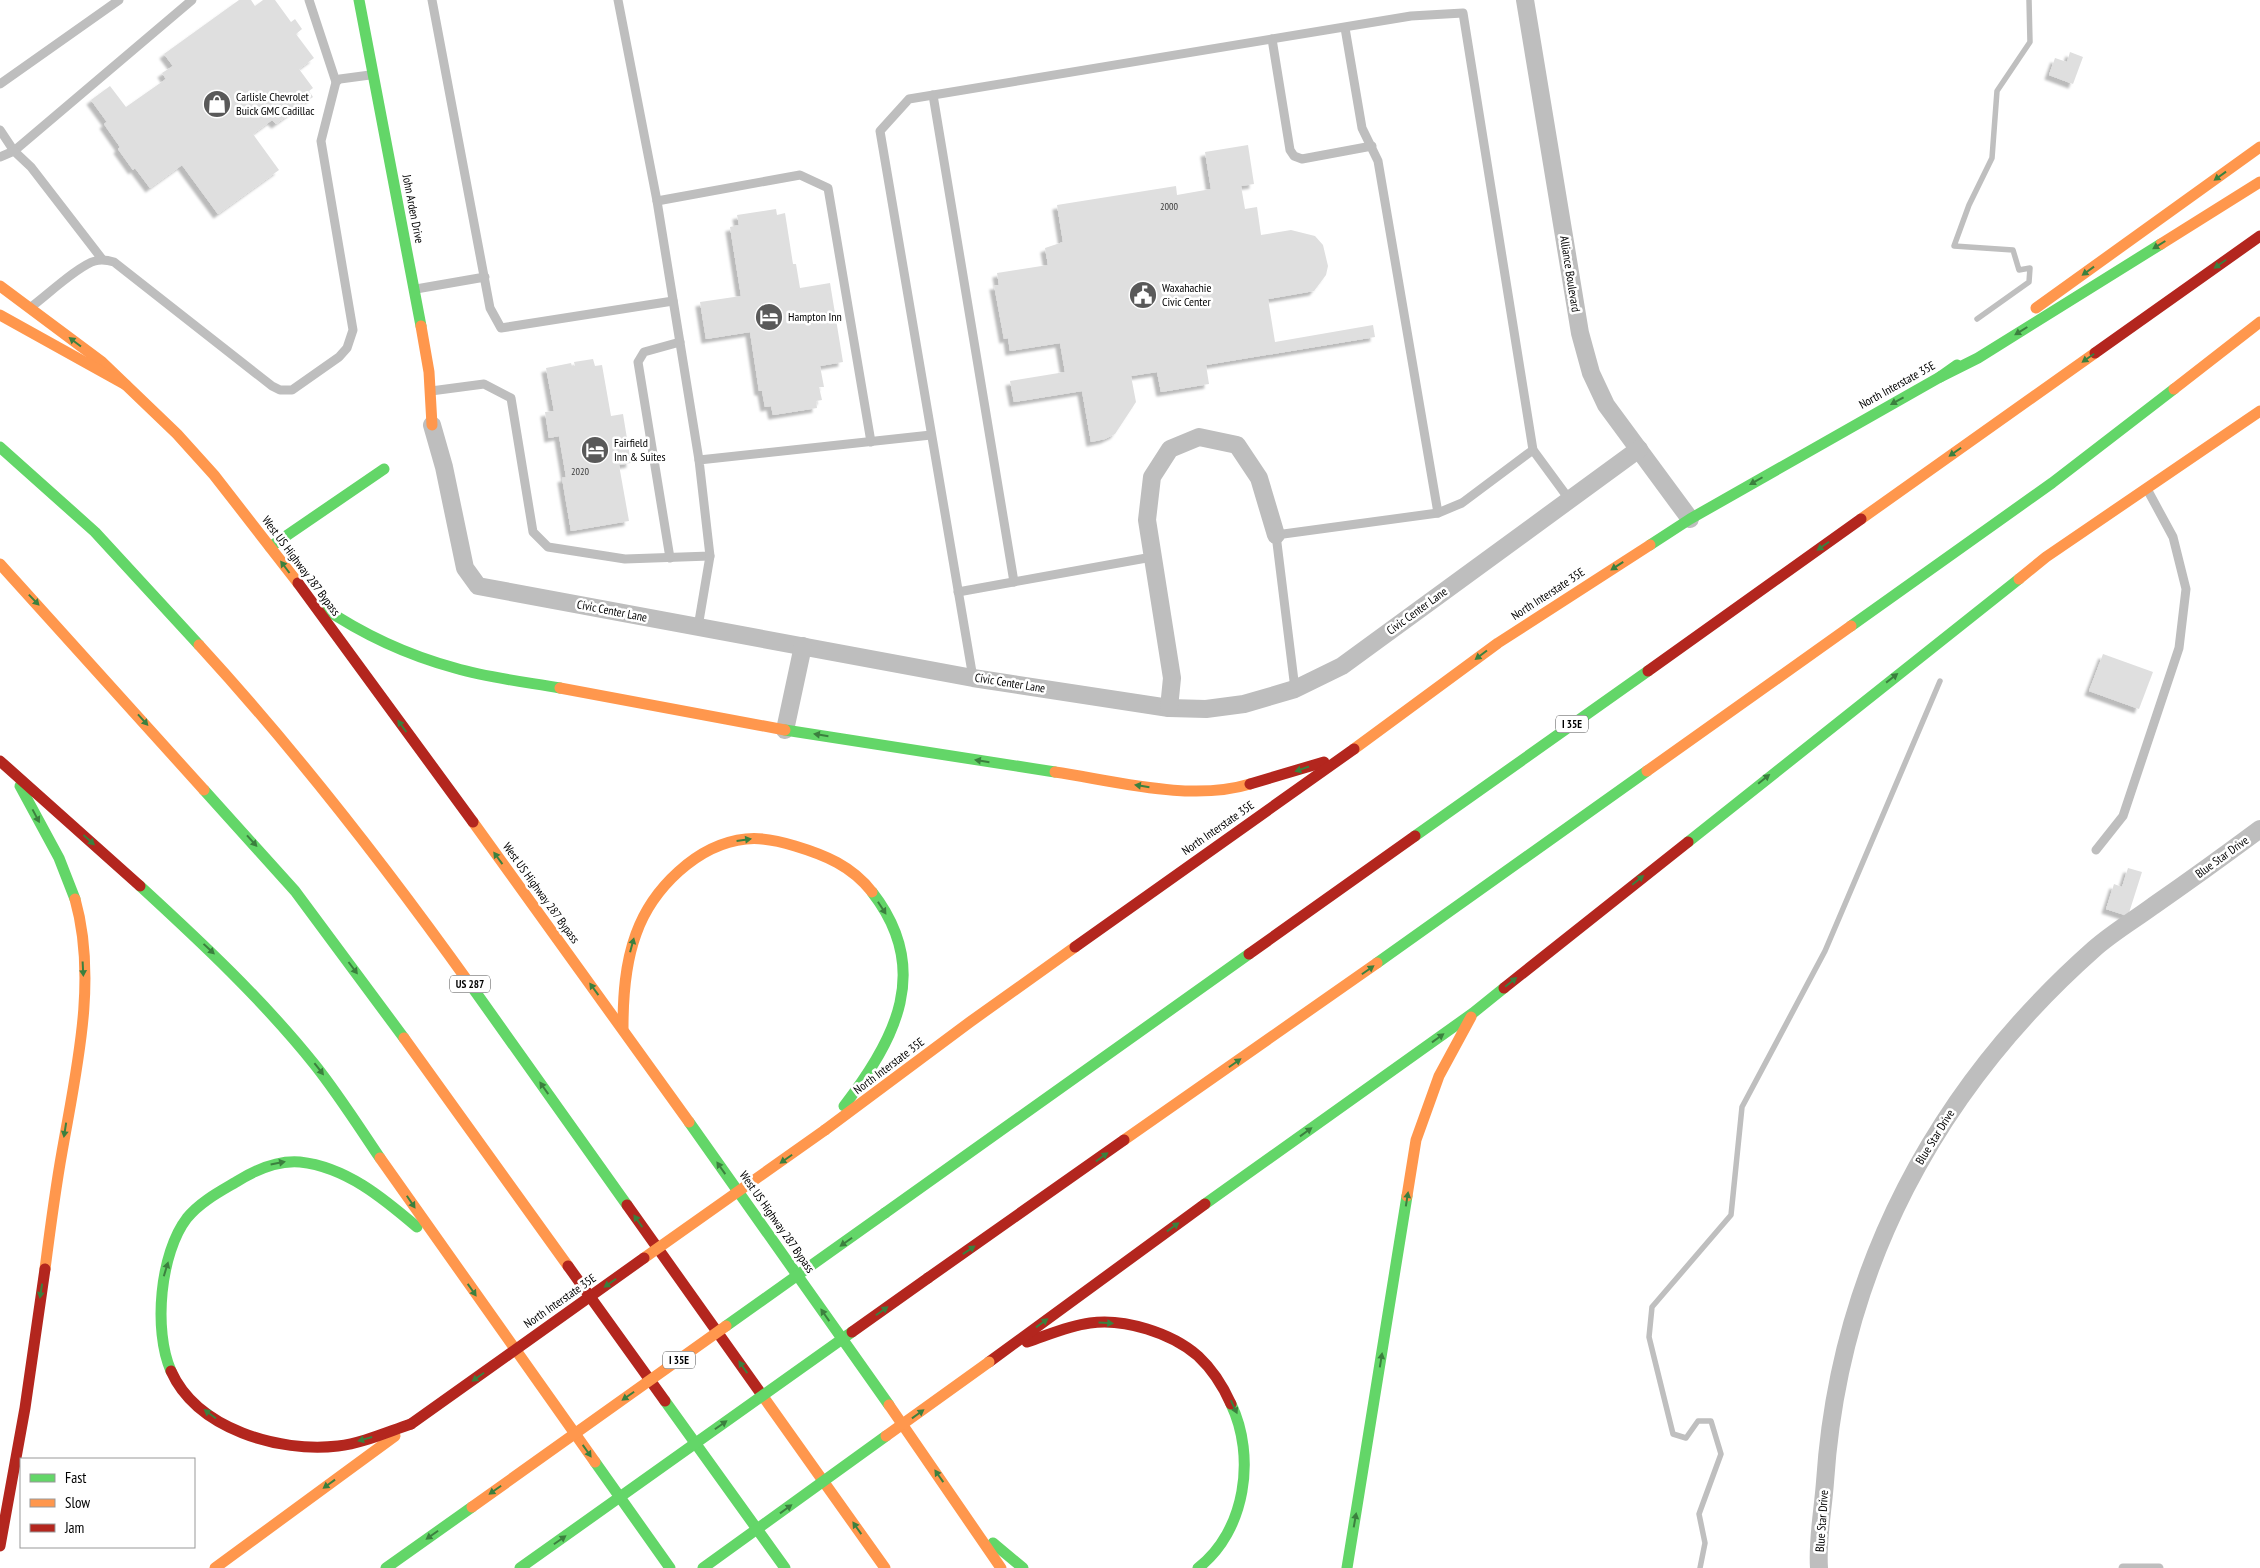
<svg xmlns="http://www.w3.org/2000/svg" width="2260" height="1568" viewBox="0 0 2260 1568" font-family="'PT Sans Narrow',sans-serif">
<defs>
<filter id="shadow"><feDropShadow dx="-4.5" dy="4.5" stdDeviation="1" flood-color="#0004"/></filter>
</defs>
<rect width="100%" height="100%" fill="#fff"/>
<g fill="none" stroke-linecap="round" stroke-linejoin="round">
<!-- stream -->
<g stroke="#bfbfbf" stroke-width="5.5">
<path d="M1977,319l52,-37 1,-14 -11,2 -6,-20 -59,-4 15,-41 23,-47 5,-67 33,-49 -1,-42"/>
<path d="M1700,1568l5,-25 -6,-29 22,-60 -10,-33h-13l-12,17 -13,-4 -24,-97 3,-30 79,-92 11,-108 83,-156 115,-270"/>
</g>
</g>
<!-- building -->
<g fill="#dfdfdf" filter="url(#shadow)">
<path d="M239,0h12l4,6 8,-6h12l16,22 4,-3 7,10 -6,5 18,24 -15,11 14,19 -4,3 4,6 -37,27 -4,-4 -19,14 26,36 -61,44 -36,-49 -32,23 -15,-20 -2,2 -15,-21 2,-2 -16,-23 3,-2 -16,-22 19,-14 16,21 40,-28 -4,-6 11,-7 -9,-12z"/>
<path d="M2070,52l13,5 -10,27 -24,-9 6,-17 12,4z"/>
<path d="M1248,145l6,39 -13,2 4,23 12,-2 4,28 30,-5 24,6 8,9 5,21 -2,9 -12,16 -46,8 7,43 98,-17 2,12 -169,28 3,19 -48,8 -4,-20 -26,4 5,26 -21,32 -10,5 -14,3 -9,-51 -68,11 -4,-21 55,-9 -5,-29 -50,8 -2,-13 -4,1 -10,-54h5l-2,-12 51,-8 -3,-17 18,-6 -6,-37 119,-19 1,9 34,-6 -6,-37z"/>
<path d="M776,209l1,6 8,-2 8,51h3l4,24 30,-5 13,79 -23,4 4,21h-5l3,13 -6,1 1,7 -44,7 -2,-9 -6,1 -3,-16h-3l-9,-59 -44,7 -6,-37 41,-6 -11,-69 9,-2 -2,-10z"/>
<path d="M593,359l2,7 7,-1 9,51 12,-2 8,49 -12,2 10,56 -58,10 -9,-53 4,-1 -7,-41 -10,2 -4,-26 9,-1 -8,-43 25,-5 1,3h3l-1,-4z"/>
<path d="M2103,654l50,18 -14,37 -50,-18z"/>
<path d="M2128,868l14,4 -14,44 -22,-7 8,-25 8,3z"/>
</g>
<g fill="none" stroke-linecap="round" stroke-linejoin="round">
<!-- lane -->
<g stroke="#bebebe" stroke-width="9">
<path d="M309,0l27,82"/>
<path d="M432,0l58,308 11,20 172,-27"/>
<path d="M618,0l39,201"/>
<path d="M1345,28l17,100 16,33 60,352"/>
<path d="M1272,39l18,111 4,6 8,3 70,-13"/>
<path d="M0,84l119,-84"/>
<path d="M933,95l81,487"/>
<path d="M0,130l14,21 178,-151"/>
<path d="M0,157l14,-6 17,16 71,92"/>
<path d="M416,289l69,-12"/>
<path d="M31,307c15,-11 48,-42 64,-46 7,-2 12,-1 19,1l158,124 8,4h12l47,-33 8,-9 6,-18 -32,-189 15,-59 4,-3 30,-4"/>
<path d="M431,391l53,-7 27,14 22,134 15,15 77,12 85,-3 -11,-96 232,-25"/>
<path d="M699,460l-42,-259 143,-26 28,13 43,254"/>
<path d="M670,558l-32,-196 6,-10 36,-10"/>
<path d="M958,592l194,-35"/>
<path d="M698,627l12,-71"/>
<path d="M973,678l-93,-547 29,-32 502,-83 52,-3 70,437 36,49"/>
<path d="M1295,689l-19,-154 162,-22 24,-10 71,-53"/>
<path d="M2096,850l27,-34 56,-168 7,-59 -13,-52 -26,-48"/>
<path d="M2123,1568h36"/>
</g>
<!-- street -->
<g stroke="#bebebe" stroke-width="18">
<path d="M1525,0l55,333 11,40 15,32 84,114"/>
<path d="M432,425l12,42 21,101 13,18 495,92 196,30 37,1 38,-5 51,-15 47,-23 297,-217"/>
<path d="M1169,708l3,-30 -25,-158 5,-43 18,-28 29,-12 38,8 22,33 17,57"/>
<path d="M785,730l18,-84"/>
<path d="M1819,1568c-2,-28 4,-58 6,-86 14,-212 111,-393 269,-533 18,-16 40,-29 59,-43 36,-25 72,-51 107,-77"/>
</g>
<!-- fast -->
<g stroke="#63d668" stroke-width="11">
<path d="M359,0l62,326"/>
<path d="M1940,377l38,-19 183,-114"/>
<path d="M0,447l95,85 104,113"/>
<path d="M1650,545l40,-26 250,-142 17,-12"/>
<path d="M270,547l114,-78"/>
<path d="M321,606c41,28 86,49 134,62 34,10 70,14 105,20"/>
<path d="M1851,626l201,-143 122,-94"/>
<path d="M785,730l270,42"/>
<path d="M20,786l39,72 16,41"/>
<path d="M204,790l91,101 109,147"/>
<path d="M1415,836l233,-165"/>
<path d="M1688,842l331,-263"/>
<path d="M140,886c61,56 123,114 175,179 23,29 44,62 65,93"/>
<path d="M1377,963l270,-192"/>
<path d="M472,987l155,218"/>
<path d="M844,1106c52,-67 88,-137 28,-214"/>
<path d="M689,1122l200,283"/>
<path d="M1205,1204l268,-191 31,-25"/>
<path d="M885,1213l364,-259"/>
<path d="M171,1371c-18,-41 -11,-118 16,-153 13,-16 32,-26 49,-36 19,-12 41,-22 64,-20 46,5 83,36 117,65"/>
<path d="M665,1401l120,167"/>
<path d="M595,1462l75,106"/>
<path d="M993,1543l30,25"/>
<path d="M386,1568l86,-61"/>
<path d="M1198,1568c48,-37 58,-112 33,-164"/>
<path d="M1347,1568l60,-372"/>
</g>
<!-- slow -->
<g stroke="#ff974d" stroke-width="11">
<path d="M2161,244l99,-62"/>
<path d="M0,286l102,76 75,72 37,41 84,108"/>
<path d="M2036,308l224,-161"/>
<path d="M0,315l126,70"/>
<path d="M421,326l8,46 3,53"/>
<path d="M2174,389l86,-67"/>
<path d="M1861,519l234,-166"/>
<path d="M0,564l204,226"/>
<path d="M2019,579l27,-22 214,-146"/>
<path d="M199,645c99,108 188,223 273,342"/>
<path d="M560,688l225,42"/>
<path d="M1354,749l144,-106 152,-98"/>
<path d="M1647,771l204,-145"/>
<path d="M1055,772c60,9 136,30 195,12"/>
<path d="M473,822l216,300"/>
<path d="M623,1028c0,-32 2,-64 13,-94 16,-45 61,-90 110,-95 17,-2 33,2 49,7 30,9 57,20 77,46"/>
<path d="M404,1038l164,228"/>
<path d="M825,1130l145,-108 105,-75"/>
<path d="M1124,1140l253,-177"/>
<path d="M380,1158l215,304"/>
<path d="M1407,1196l9,-56 23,-64 32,-59"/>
<path d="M45,1269c5,-39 10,-78 17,-117 14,-81 36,-172 13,-253"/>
<path d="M762,1395l123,173"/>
<path d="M889,1405l112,163"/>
<path d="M215,1568l180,-132"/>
</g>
<!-- jam -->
<g stroke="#b3261e" stroke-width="11">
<path d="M2095,353l165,-117"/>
<path d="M298,583l175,239"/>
<path d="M1648,671l213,-152"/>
<path d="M0,761l140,125"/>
<path d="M1250,784l74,-22"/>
<path d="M1075,947l279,-198"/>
<path d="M1249,954l166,-118"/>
<path d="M1504,988l184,-146"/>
<path d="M627,1205l135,190"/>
<path d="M568,1266l97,135"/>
<path d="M928,1278l196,-138"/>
<path d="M1027,1342c21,-7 41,-16 63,-19 34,-5 82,10 108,33 14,13 25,30 33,48"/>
<path d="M989,1362l216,-158"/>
<path d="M171,1371c26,58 108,82 167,75 25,-3 49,-14 73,-22"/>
<path d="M0,1546l25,-138 20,-139"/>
</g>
<!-- fast-bridge -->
<g stroke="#63d668" stroke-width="11">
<path d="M726,1326l159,-113"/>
<path d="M520,1568l332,-236"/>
<path d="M703,1568l183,-132"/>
</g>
<!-- slow-bridge -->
<g stroke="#ff974d" stroke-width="11">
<path d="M644,1258l181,-128"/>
<path d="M886,1436l103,-74"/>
<path d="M472,1507l254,-181"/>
</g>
<!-- jam-bridge -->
<g stroke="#b3261e" stroke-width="11">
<path d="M852,1332l76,-54"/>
<path d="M411,1424l233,-166"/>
</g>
</g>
<!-- one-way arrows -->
<defs><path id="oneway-solid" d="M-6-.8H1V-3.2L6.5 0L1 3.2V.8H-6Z" transform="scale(1.25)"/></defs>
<g fill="#3b803e">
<use href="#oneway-solid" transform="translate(2220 176) rotate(144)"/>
<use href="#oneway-solid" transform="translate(2159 245) rotate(148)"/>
<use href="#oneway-solid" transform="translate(2220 264) rotate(145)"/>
<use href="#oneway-solid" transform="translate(2088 271) rotate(144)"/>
<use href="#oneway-solid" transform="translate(2021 331) rotate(148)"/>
<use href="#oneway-solid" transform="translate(75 342) rotate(-143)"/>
<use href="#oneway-solid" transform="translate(2088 358) rotate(145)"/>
<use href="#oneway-solid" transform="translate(1897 401) rotate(151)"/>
<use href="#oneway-solid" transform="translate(1955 452) rotate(145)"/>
<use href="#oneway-solid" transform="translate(1756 481) rotate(150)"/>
<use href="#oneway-solid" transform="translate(1823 546) rotate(145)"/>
<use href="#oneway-solid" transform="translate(1617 566) rotate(147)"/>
<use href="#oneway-solid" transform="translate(285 567) rotate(-127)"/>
<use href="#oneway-solid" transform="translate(34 600) rotate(46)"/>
<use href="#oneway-solid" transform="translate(1481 655) rotate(143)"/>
<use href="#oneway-solid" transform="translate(1892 678) rotate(-38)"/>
<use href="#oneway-solid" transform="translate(143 720) rotate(48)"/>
<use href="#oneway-solid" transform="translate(402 726) rotate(-126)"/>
<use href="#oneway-solid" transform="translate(821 735) rotate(-171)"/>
<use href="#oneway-solid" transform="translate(982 761) rotate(-171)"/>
<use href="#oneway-solid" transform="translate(1302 769) rotate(161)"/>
<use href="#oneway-solid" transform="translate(1764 779) rotate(-39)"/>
<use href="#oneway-solid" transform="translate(1142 786) rotate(-171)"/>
<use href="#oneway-solid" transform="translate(36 816) rotate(62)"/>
<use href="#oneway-solid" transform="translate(89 840) rotate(42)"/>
<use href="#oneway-solid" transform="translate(744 840) rotate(-8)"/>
<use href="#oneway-solid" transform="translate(252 841) rotate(48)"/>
<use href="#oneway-solid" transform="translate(498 858) rotate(-126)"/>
<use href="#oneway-solid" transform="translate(1638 880) rotate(-39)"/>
<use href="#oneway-solid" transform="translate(882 908) rotate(57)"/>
<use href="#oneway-solid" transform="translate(632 945) rotate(-75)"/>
<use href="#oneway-solid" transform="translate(209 949) rotate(43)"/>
<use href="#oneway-solid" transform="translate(353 968) rotate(53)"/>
<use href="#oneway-solid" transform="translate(83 969) rotate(87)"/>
<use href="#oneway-solid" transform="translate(1368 970) rotate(-35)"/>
<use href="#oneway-solid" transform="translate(1511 982) rotate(-39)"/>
<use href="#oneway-solid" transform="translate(594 989) rotate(-126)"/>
<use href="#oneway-solid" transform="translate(1438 1038) rotate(-36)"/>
<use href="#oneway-solid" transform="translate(1235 1063) rotate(-35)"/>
<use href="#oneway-solid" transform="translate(319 1069) rotate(52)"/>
<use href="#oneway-solid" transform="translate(544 1088) rotate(-125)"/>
<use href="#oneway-solid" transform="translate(65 1130) rotate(99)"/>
<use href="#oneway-solid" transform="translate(1306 1132) rotate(-36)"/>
<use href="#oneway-solid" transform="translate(1102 1157) rotate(-36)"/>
<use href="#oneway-solid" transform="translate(786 1159) rotate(145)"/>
<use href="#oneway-solid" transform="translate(278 1163) rotate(-11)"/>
<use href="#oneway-solid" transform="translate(721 1168) rotate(-125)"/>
<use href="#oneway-solid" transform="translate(1407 1199) rotate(-81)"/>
<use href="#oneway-solid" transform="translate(411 1202) rotate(56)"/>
<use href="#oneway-solid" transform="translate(638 1221) rotate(-125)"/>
<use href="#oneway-solid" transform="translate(1173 1227) rotate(-36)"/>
<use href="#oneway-solid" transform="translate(846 1242) rotate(145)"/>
<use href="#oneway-solid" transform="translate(969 1250) rotate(-34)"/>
<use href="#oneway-solid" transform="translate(166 1269) rotate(-73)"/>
<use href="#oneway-solid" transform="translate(610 1283) rotate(145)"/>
<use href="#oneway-solid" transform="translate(472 1290) rotate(55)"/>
<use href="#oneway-solid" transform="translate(41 1291) rotate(99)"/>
<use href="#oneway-solid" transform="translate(882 1311) rotate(-35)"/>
<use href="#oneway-solid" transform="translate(825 1315) rotate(-125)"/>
<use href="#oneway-solid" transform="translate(1042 1323) rotate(-36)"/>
<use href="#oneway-solid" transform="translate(1106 1323) rotate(3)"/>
<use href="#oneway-solid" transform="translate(1381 1360) rotate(-81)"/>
<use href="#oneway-solid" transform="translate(743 1367) rotate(-125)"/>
<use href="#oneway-solid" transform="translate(478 1377) rotate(145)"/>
<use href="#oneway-solid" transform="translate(628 1396) rotate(145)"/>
<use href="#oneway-solid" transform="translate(1234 1407) rotate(65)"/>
<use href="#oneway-solid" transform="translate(210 1414) rotate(-143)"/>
<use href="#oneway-solid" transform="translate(918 1414) rotate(-36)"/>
<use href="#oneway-solid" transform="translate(721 1425) rotate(-35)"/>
<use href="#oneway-solid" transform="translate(365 1439) rotate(164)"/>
<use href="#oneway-solid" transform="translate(587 1451) rotate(55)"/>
<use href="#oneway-solid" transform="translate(939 1476) rotate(-125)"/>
<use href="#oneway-solid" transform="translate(329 1484) rotate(144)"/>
<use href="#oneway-solid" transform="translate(495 1490) rotate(145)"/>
<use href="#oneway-solid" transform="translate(786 1509) rotate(-36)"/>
<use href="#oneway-solid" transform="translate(1355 1520) rotate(-80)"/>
<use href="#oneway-solid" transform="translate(857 1528) rotate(-125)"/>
<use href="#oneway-solid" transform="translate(432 1535) rotate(145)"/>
<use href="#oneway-solid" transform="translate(560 1540) rotate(-35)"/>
</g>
<!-- icons -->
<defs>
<symbol id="shop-disc" viewBox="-11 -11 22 22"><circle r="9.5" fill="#595959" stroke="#fff"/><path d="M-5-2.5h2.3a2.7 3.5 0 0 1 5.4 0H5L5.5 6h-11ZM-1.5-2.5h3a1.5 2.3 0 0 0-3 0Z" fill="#fff"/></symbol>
<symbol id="civic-disc" viewBox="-11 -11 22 22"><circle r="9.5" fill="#595959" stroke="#fff"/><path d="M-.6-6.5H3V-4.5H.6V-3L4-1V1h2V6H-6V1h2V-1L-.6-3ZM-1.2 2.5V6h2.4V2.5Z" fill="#fff"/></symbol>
<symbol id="hotel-disc" viewBox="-11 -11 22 22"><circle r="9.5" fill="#595959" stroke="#fff"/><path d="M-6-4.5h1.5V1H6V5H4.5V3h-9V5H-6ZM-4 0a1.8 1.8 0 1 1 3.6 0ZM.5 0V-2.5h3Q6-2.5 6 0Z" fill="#fff"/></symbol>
</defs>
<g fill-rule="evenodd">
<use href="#shop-disc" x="201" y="88" width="32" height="32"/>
<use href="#civic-disc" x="1127" y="279" width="32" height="32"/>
<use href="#hotel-disc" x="753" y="301" width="32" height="32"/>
<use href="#hotel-disc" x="579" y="434" width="32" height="32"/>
</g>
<g text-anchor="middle" stroke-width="5" stroke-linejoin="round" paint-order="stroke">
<!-- number labels -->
<g font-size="10" fill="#383838">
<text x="1169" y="210">2000</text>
<text x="580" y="475">2020</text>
</g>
<!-- shield labels -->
<g fill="#fff" stroke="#4c4c4c" stroke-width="1">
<rect x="1556" y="715.5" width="32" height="17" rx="4"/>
<rect x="450" y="975.5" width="40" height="17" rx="4"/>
<rect x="663" y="1351.5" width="32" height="17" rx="4"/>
</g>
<g font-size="11" font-weight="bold" fill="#000">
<text x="1572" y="728">I 35E</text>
<text x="470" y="988">US 287</text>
<text x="679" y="1364">I 35E</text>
</g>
<!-- poi labels -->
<g font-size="12" fill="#000" stroke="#fff" text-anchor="start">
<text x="236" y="101">Carlisle Chevrolet<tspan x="236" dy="14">Buick GMC Cadillac</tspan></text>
<text x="1162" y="292">Waxahachie<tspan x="1162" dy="14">Civic Center</tspan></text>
<text x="788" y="321">Hampton Inn</text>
<text x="614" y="447">Fairfield<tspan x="614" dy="14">Inn &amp; Suites</tspan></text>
</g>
<!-- street labels -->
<g font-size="12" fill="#000" stroke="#fff">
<text transform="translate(413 209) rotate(79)" y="4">John Arden Drive</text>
<text transform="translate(1570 274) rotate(81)" y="4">Alliance Boulevard</text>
<text transform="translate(1897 385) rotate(-29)" y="4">North Interstate 35E</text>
<text transform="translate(301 566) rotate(53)" y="4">West US Highway 287 Bypass</text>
<text transform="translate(1548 594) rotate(-33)" y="4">North Interstate 35E</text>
<text transform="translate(612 611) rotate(11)" y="4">Civic Center Lane</text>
<text transform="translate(1417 611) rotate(-36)" y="4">Civic Center Lane</text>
<text transform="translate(1010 683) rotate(9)" y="4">Civic Center Lane</text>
<text transform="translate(1218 828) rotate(-35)" y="4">North Interstate 35E</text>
<text transform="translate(2222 857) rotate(-36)" y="4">Blue Star Drive</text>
<text transform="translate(541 893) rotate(54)" y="4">West US Highway 287 Bypass</text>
<text transform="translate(889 1066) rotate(-37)" y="4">North Interstate 35E</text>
<text transform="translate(1935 1137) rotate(-58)" y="4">Blue Star Drive</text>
<text transform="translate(777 1222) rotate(55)" y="4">West US Highway 287 Bypass</text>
<text transform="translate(560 1301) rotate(-35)" y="4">North Interstate 35E</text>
<text transform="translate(1822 1521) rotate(-86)" y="4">Blue Star Drive</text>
</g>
</g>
<!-- legend -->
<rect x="20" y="1458" width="175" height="90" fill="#ffffff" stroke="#999999"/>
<rect x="30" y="1474" width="25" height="8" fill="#63d668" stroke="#999999"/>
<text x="65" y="1483" font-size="15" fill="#000000">Fast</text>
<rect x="30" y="1499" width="25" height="8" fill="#ff974d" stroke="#999999"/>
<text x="65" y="1508" font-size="15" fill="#000000">Slow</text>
<rect x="30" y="1524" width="25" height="8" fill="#b3261e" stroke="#999999"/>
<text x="65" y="1533" font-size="15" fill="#000000">Jam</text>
</svg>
